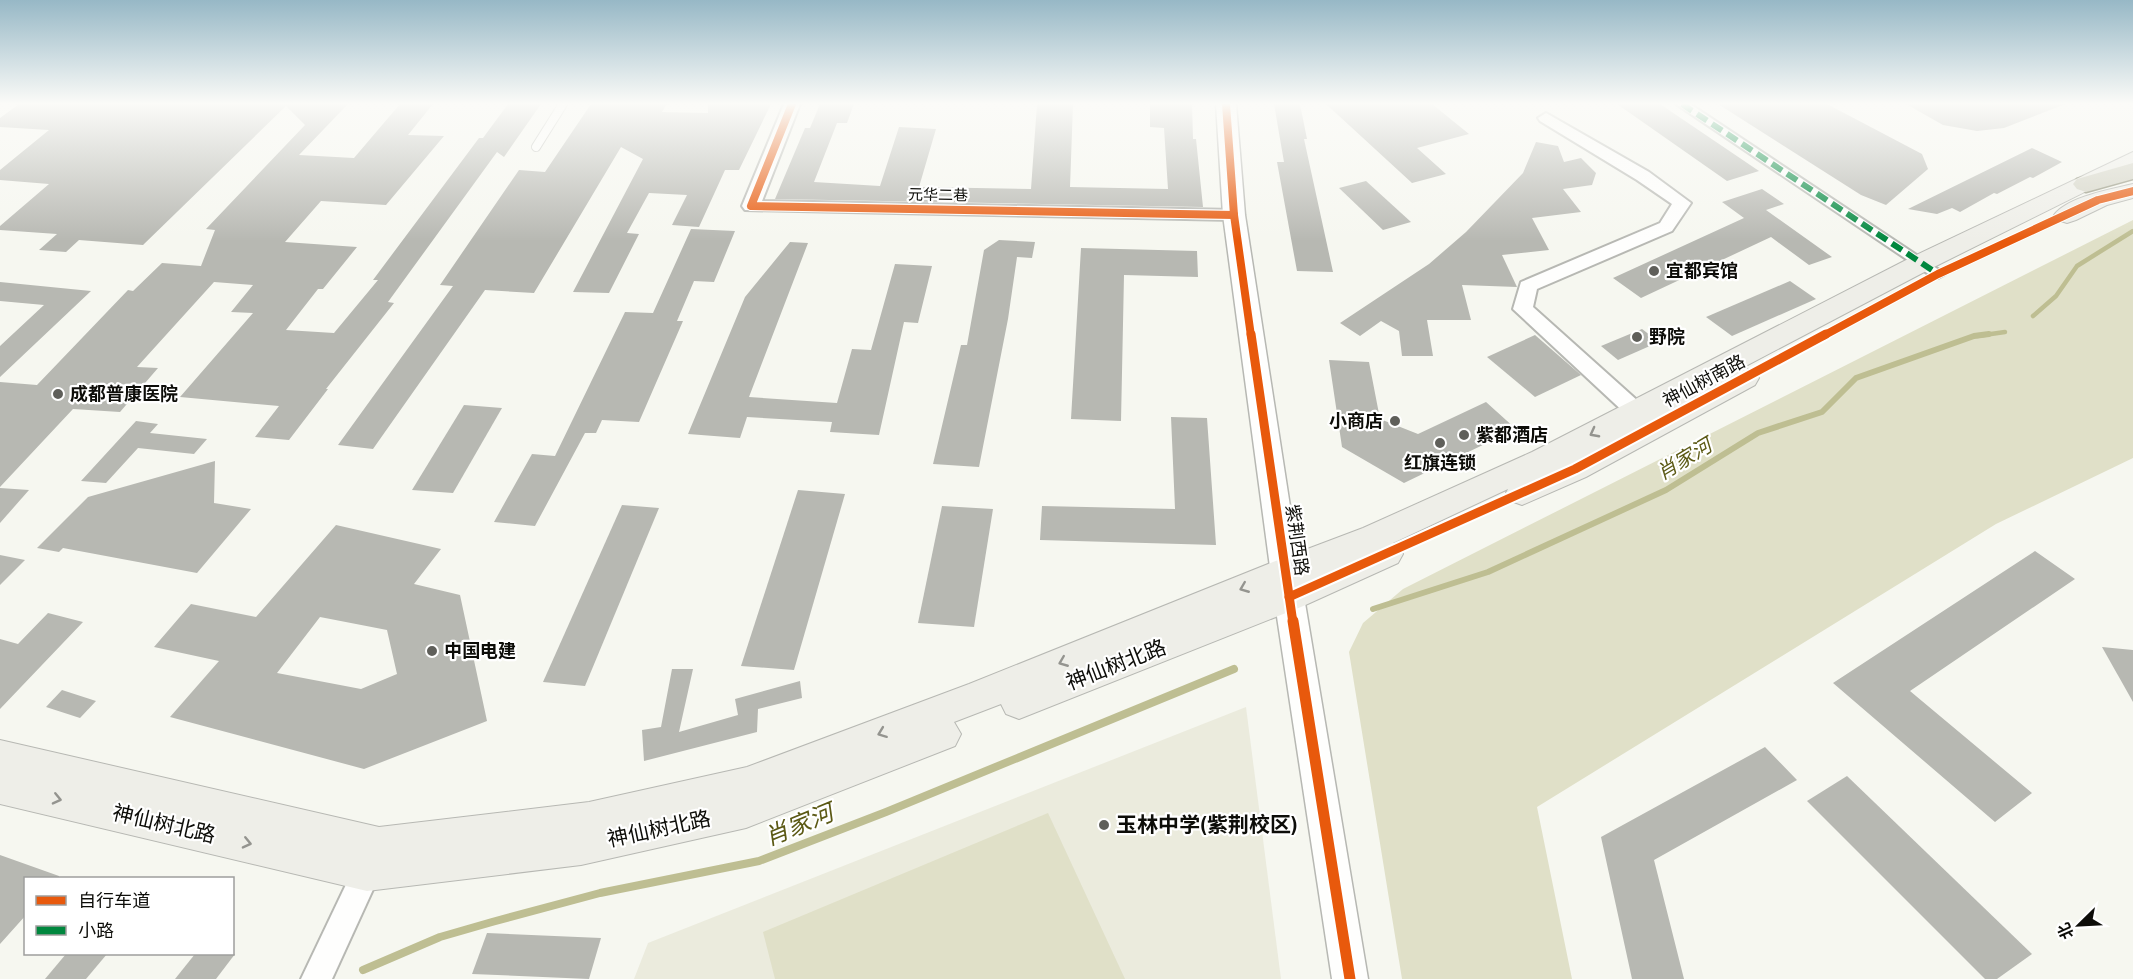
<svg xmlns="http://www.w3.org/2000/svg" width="2133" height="979" viewBox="0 0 2133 979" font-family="'Public Sans','Noto Sans SC',sans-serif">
<rect width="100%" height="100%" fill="#f6f7f0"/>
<!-- built -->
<path fill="#ebebdd" d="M1246,707l35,272h-647l14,-36z"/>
<!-- green -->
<g fill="#e0e0c8">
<path d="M2133,220v238l-137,66 -459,283 35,172h-170l-53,-327 14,-29 40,-34z"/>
<path d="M1048,813l77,166h-350l-12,-47z"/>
</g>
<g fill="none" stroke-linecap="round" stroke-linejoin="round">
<!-- stream-far2 -->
<g stroke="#bebe92" stroke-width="4.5">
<path d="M2033,316l23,-20 21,-30 56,-35"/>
<path d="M1977,336l28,-4"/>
</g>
<!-- stream-far1 -->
<path stroke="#bebe92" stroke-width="6" d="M1373,609l115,-37 178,-82 92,-57 64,-21 34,-34 118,-42 15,-2"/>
<!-- stream -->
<path stroke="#bebe92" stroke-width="8" d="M363,970l77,-33 52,-15 108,-29 159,-32 127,-49 348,-143"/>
</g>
<!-- building -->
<g fill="#b7b8b2" fill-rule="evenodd">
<path d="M19,104h329l-49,51 55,3 46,-54h33l-25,31 36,1 -58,69 -65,-4 -36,41 72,5 -34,42h-5l-32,41 48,3 44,-53h-5l106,-142h4l25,-34h33l-37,53 -7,-5 -109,150 6,1 -68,86h2l-39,51 -34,-3 24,-31 -99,-9 73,-84 -22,-1 22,-27 -39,-3 -77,85 21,1 -38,44 -47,-3 -73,78v-105l37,3 91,-95 5,1 29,-28 39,3 14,-36 -9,-1 99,-104 -19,-19 -143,139 -64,-5 -13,12 -27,-2 18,-16 -57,-4v-4l49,-42 -49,-4v-10l49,-40 -49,-3v-9z"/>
<path d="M591,104h76l-5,8 46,1v-9h63l-32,66h-14l-26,57 -27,-2 15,-30 -38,-2 -22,40 12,1 -30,59 -36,-1 70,-133 -22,-12 -87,146 -49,-3 -112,159 -35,-4 115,-159 -13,-1 79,-115 26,2z"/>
<path d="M820,104h34l-7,19h-10l-23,59 66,4 19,-59 37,2 -17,58 112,2 6,-85h36l-3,83 98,2 -4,-61 -14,-1v-23h42l1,35h3l7,68 -428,-8 30,-71h5z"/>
<path d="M1274,104h26l7,35h-3l29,133 -36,-1 -20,-109h7z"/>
<path d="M1326,104h106l37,30 -52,14 29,26 -34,9z"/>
<path d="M1617,104h43l99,67 -32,10z"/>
<path d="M1718,104h109l95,50 6,15 -42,36 -25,-10z"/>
<path d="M1906,104h157v1l-59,23 -27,3 -34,-6z"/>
<path d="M1536,142l22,4 6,16 17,-4 15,15 -4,12 -29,4 18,23 -49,6 17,32 -47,5 15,32 -55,-2 9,35h-44l6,36h-31l-3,-25 -18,-10 -21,15 -20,-13 89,-59 37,-32 57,-59z"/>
<path d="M2032,148l30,14 -29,16 -3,-1 -33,17 -3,-1 -34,19 -8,-4 -15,6 -29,-5z"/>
<path d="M1366,181l45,41 -28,8 -44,-42z"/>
<path d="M1762,189l22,15 -18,6 66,47 -23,8 -38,-28 -130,61 -28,-20 131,-60 -22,-16z"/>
<path d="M691,229l44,2 -21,51 -20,-1 -17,40h6l-44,101 -37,-2 -6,13h-11l-50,93 -41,-4 38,-68 23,2 70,-144 28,1z"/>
<path d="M999,240l36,2 -3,16 -15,-1 -9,62 -29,148 -46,-3 28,-119h6l17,-95z"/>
<path d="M790,242l18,1 -59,154 88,6 15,-54 19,1 24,-86 37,2 -14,57 -14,-1 -25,113 -49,-3 2,-10 -85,-5 -7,21 -52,-4 57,-137z"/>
<path d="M1081,248l116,3 1,26 -74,-2 -3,146 -50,-2z"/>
<path d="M1790,281l26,18 -84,37 -26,-19z"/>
<path d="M0,282l91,9 -91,86v-31l44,-41 -44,-4z"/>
<path d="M1642,329l17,13 -41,18 -17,-14z"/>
<path d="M1535,335l46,40 -46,22 -48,-40z"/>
<path d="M1329,360l40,2 11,57 38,15 68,-32 30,27 -112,54 -62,-36z"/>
<path d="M464,405l38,3 -49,85 -41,-3z"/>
<path d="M1171,417l36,1 9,127 -176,-5 2,-34 133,3z"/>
<path d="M136,421l22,3 -8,9 57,6 -13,15 -56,-6 -32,35 -25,-2z"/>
<path d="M215,461l-1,42 37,6 -54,64 -134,-25 -4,4 -22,-4 51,-51z"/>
<path d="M0,488l29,2 -29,33z"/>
<path d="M798,490l47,4 -51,176 -53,-4z"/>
<path d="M622,505l37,3 -74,178 -42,-4z"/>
<path d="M942,506l51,3 -19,118 -56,-4z"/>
<path d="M336,525l105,24 -27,35 46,11 27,126 -123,48 -194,-52 49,-56 -65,-14 37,-43 65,13zM320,617l67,13 10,44 -36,15 -84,-16z"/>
<path d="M2035,551l40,28 -165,112 122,102 -37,29 -162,-139z"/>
<path d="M0,555l25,5 -25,25z"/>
<path d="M48,613l35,9 -83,87v-70l18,5z"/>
<path d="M2102,647l31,3v52z"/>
<path d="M672,669h21l-14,63 59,-17 -3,-16 65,-18 2,17 -44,11 -1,23 -113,29 -2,-31 19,-3z"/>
<path d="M62,690l34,11 -16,17 -34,-11z"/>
<path d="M1765,747l32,33 -143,80 30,119h-52l-31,-142z"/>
<path d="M1847,776l185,178 -35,25h-12l-178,-178z"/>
<path d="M0,855l59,21v3h-33v36l-26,29z"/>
<path d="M487,933l114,5 -12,41 -117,-5z"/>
<path d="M66,954h41l-21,25h-41z"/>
<path d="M195,954h40l-19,25h-41z"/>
</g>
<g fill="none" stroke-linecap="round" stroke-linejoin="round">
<defs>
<path id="service" d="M536,147l27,-43"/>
<path id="pedestrian" d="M1676,104h14l255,170 -7,4 -5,-1z"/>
<g id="minor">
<path d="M784,104h16l-38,97 472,9 6,1 3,4 -3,4 -6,1 -489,-10 -3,-4z"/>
<path d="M1546,113l103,59 42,31 -19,28 -135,58 -4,18 125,112 3,5 -3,5 -8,3 -8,-3 -129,-120 8,-27 139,-59 12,-19 -35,-24 -97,-59 -2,-3z"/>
<path d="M372,847l10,4 4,10 -54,118h-31l61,-128z"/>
</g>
<path id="tertiary" d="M1216,104h20l9,111 59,382 64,382h-36l-58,-382 -51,-382z"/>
<g id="secondary">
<path d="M2133,152v16l-203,101 -190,100 5,-1 10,3 4,7 -4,7 -169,92 -64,28 -11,-4 -5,-8 2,-4 -115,54 5,2 5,9 -5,9 -97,44 -282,112 -13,-5 -5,-10 -47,18 7,12 -6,12 -209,82 -165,37 -214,26 -367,-87v-64l379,87 210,-25 158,-35 222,-83 304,-122 90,-34 169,-76 380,-195z"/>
<path d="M2133,184v14l-26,7 -31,15 -9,3 -9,-3 -4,-5c13,-18 58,-26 79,-31z"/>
</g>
<path id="trunk" d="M2133,163v16l-47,13 -9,-3 -4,-5 4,-5z"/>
</defs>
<!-- service casing -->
<use href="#service" stroke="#b7b8b3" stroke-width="10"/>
<!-- pedestrian casing -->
<use href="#pedestrian" stroke="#b7b8b3" stroke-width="4"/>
<!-- minor casing -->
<use href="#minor" stroke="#b7b8b3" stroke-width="4"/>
<!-- tertiary casing -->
<use href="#tertiary" stroke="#b7b8b3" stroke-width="3"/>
<!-- secondary casing -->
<use href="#secondary" stroke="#b7b8b3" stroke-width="2"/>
<!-- trunk casing -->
<use href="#trunk" stroke="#959681" stroke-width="3"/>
<!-- service -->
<use href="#service" stroke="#fefefd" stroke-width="8"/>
<!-- pedestrian -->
<use href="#pedestrian" fill="#fefefd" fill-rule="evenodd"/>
<!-- minor -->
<use href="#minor" fill="#fefefd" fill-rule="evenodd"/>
<!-- tertiary -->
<use href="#tertiary" fill="#fefefd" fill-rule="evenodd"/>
<!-- secondary -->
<use href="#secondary" fill="#eeeee8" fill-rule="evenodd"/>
<!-- trunk -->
<use href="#trunk" fill="#d4d4c6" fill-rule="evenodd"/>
<!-- quiet -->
<path stroke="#00873e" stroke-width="6" stroke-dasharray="12 6" stroke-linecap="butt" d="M1682,104l256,170"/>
<defs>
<g id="cycleway-far2">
<path d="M792,104l-41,102 483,9"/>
<path d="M1226,104l8,111 17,121"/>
<path d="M1823,336l115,-62 160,-74 35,-9"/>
</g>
<g id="cycleway-far1">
<path d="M1251,334l42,289"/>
<path d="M1289,597l286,-128 251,-135"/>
</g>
<path id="cycleway" d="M1293,621l57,358"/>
</defs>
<!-- cycleway-far2 casing -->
<use href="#cycleway-far2" stroke="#fff" stroke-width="10"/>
<!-- cycleway-far1 casing -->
<use href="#cycleway-far1" stroke="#fff" stroke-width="13"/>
<!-- cycleway casing -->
<use href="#cycleway" stroke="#fff" stroke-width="15"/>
<!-- cycleway-far2 -->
<use href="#cycleway-far2" stroke="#e8590c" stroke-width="8"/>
<!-- cycleway-far1 -->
<use href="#cycleway-far1" stroke="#e8590c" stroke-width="9"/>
<!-- cycleway -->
<use href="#cycleway" stroke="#e8590c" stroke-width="11"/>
</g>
<!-- one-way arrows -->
<defs><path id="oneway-chevron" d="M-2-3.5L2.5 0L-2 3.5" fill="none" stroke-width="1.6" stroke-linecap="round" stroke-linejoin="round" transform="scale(1.5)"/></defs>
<g stroke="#94948f">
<use href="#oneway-chevron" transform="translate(1594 433) rotate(152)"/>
<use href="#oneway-chevron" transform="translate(1244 588) rotate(158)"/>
<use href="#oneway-chevron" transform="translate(1063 662) rotate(158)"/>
<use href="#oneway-chevron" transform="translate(882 733) rotate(159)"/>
<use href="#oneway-chevron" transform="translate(57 799) rotate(13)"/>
<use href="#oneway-chevron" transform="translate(247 843) rotate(13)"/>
</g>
<!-- sky -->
<linearGradient id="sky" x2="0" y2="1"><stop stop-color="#97b8c6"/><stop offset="0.43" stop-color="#fbfbf8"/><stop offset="1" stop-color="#fbfbf8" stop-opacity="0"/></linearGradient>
<rect width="2133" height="241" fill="url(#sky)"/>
<!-- markers -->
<g fill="#5f5f5a" stroke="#fff" stroke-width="2">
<circle cx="1654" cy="271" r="6"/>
<circle cx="1637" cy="337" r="6"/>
<circle cx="58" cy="394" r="6"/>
<circle cx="1395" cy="421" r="6"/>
<circle cx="1464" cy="435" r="6"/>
<circle cx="1440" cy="443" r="6"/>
<circle cx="432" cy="651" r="6"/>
<circle cx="1104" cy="825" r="6"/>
</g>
<g text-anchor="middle" stroke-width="4.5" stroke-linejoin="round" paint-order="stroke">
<!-- far-street labels -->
<g font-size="15" fill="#0d0d09" stroke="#fff">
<text transform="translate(938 195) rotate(1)" y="5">元华二巷</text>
</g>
<!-- poi labels -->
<g font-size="18" font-weight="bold" fill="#0d0d09" stroke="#fff" text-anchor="start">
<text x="1666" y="277">宜都宾馆</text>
<text x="1649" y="343">野院</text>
<text x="70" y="400">成都普康医院</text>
<text x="1383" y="427" text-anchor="end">小商店</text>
<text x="1476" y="441">紫都酒店</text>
<text x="1440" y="469" text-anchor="middle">红旗连锁</text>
<text x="444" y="657">中国电建</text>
</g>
<!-- street labels -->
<g font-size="18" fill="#0d0d09" stroke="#fff">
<text transform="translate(1704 381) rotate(-28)" y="6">神仙树南路</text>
<text transform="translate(1297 540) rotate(82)" y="6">紫荆西路</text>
</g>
<!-- water labels -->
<g font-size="20" font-style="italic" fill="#5b5914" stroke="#fff">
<text transform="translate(1684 459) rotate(-31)" y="7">肖家河</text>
</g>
<!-- near-street labels -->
<g font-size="21" fill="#0d0d09" stroke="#fff">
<text transform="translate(1116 665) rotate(-21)" y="7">神仙树北路</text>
<text transform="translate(164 824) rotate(13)" y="7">神仙树北路</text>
<text transform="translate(659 829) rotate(-12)" y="7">神仙树北路</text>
</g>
<!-- near-poi labels -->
<g font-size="21" font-weight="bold" fill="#0d0d09" stroke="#fff" text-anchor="start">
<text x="1116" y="832">玉林中学(紫荆校区)</text>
</g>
<!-- near-water labels -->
<g font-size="24" font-style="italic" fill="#5b5914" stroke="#fff">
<text transform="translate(799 825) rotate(-22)" y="8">肖家河</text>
</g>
</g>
<!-- legend -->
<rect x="24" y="877" width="210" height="78" fill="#ffffff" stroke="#9e9e9d" stroke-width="1.5"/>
<rect x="36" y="896" width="30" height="9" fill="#e8590c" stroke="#9e9e9d" stroke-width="1.5"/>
<text x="78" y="907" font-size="18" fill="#0d0d09">自行车道</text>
<rect x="36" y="926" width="30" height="9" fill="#00873e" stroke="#9e9e9d" stroke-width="1.5"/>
<text x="78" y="937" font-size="18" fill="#0d0d09">小路</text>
<!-- north arrow -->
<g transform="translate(2079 925) rotate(246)" stroke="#ffffff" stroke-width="4.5" paint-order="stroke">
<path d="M0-4.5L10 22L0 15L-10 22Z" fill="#0d0d09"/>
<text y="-9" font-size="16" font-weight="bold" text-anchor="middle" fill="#0d0d09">北</text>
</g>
</svg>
